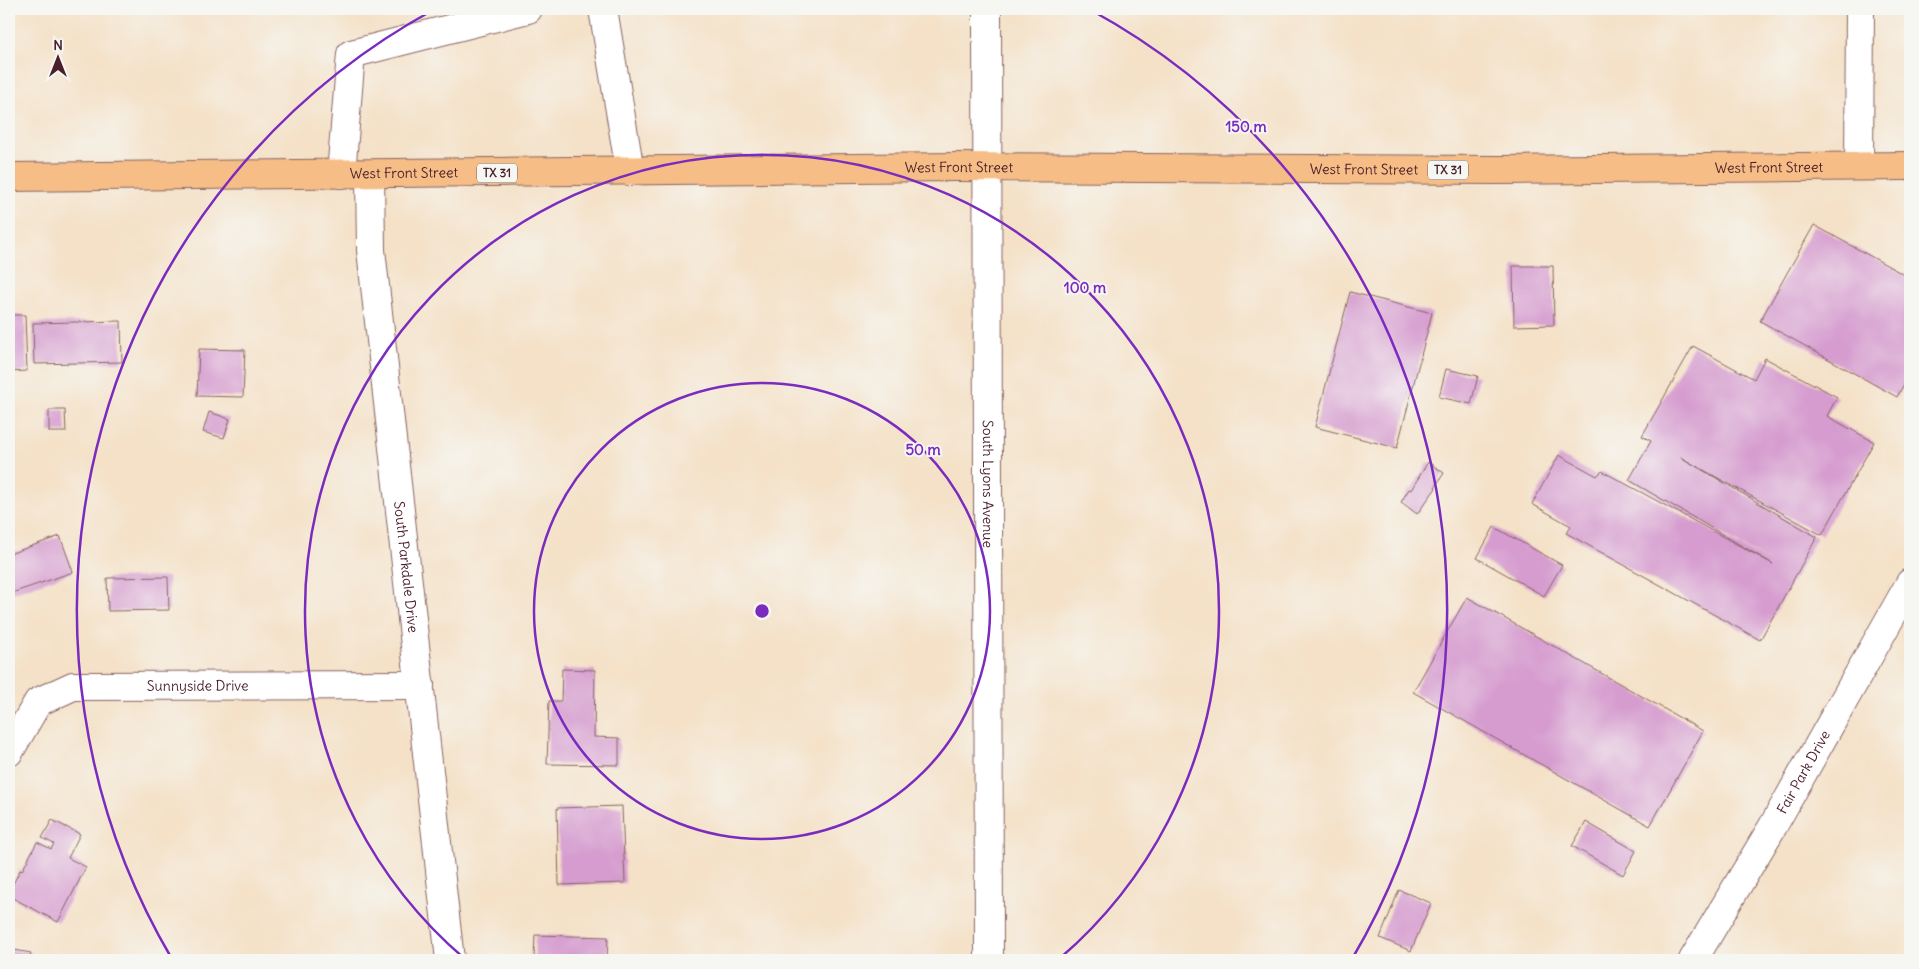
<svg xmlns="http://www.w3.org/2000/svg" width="1919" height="969" viewBox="0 0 1919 969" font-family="Delius,sans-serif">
<rect width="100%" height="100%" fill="#f6f6f2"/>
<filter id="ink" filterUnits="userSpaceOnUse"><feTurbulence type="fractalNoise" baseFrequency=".02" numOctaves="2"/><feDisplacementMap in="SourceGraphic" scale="10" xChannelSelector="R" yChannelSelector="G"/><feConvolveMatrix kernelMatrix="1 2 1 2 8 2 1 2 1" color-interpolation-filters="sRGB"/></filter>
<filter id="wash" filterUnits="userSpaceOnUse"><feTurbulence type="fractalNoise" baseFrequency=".0096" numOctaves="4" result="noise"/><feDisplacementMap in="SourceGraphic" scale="20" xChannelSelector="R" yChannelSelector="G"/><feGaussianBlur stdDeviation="1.12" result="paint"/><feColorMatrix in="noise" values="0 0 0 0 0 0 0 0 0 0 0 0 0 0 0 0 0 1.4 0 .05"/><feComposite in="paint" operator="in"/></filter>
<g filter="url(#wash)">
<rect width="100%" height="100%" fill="#f4e1c7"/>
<g id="blocks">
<!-- building -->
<g fill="#d69ccf">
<path d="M1814,225l96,53v95l-13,24 -137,-76z"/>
<path d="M1513,266h40l1,59 -40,1z"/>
<path d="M1350,292l82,21 -35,135 -82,-21z"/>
<path d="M9,315h16l2,56 -18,1z"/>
<path d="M121,321l1,41 -88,2 -1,-41z"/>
<path d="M1693,346l61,33 11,-21 72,39 -10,19 47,26 -52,93 -142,-78 137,80 -57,103 -194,-107 5,-7 -39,-22 27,-49 38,21 5,-5 171,93 -144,-84 22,-39 -9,-5z"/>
<path d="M199,349l46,1 -2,47 -46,-1z"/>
<path d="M1446,369l32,7 -7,28 -32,-7z"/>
<path d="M49,410h16l1,22h-17z"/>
<path d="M209,412l21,7 -6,19 -21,-6z"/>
<path d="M1428,462l16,11 -9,14 1,1 -19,26 -16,-12 8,-13 2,1z"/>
<path d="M1494,527l68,38 -18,31 -67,-38z"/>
<path d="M60,536l13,36 -64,22v-40z"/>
<path d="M168,577l1,33 -61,1 -1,-33z"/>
<path d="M1467,597l236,134 -53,95 -237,-134z"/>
<path d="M562,669l33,1 -1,67 25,1v27l-72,-1 2,-63h12z"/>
<path d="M622,806l3,77 -66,2 -2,-77z"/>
<path d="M52,820l28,14 -12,24 18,9 -28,55 -49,-26v-4l11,-22 2,1 15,-29 14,7 3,-5 -12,-6z"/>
<path d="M1586,822l50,29 -13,24 -51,-29z"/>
<path d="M1399,890l32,13 -20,48 -31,-13z"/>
<path d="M535,935l73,2 -1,23h-73z"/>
<path d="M9,949l22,4 -1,7h-21z"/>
</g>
</g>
</g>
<g filter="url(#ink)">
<use href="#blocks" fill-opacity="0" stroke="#866362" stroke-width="1"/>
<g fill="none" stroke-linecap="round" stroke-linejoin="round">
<defs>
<g id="minor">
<path d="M603,9l27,162"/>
<path id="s1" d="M987,9l2,951"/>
<path d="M1859,166l1,-157"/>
<path d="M341,174l10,-120 177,-45"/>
<path id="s2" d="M370,174l1,76 79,710"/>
<path id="s3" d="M9,752l29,-50 35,-16 347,-1"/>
<path id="s4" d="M1693,960l80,-134 137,-243"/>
</g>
<g id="major">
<path id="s5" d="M9,177l947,-10 542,3 412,-4"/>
</g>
</defs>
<!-- minor casing -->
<use href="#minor" stroke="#866362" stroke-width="30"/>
<!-- major casing -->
<use href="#major" stroke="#866362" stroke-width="30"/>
<!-- minor -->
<use href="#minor" stroke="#fff" stroke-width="28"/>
<!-- major -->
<use href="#major" stroke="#f6be86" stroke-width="28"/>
</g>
</g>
<!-- distance rings -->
<g fill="none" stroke="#7b2cbf" stroke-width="2.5">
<circle cx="762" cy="611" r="228"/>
<path d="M465 959A457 457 0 1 1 1059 959"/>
<path d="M172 959A685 685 0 0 1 435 9M1089 9A685 685 0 0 1 1352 959"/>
</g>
<g text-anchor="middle" stroke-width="4" stroke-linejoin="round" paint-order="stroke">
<!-- shield labels -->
<g fill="#f6f6f2" stroke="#7e6067" stroke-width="1">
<rect x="1428" y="160.5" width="40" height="19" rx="4"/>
<rect x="477" y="163.5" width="40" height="19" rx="4"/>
</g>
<g font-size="12" font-weight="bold" fill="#4a1f2b">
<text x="1448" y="174">TX 31</text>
<text x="497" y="177">TX 31</text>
</g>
<!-- street labels -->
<g font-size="14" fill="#4a1f2b" stroke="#f6f6f2">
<text dy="5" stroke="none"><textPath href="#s5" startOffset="1760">West Front Street</textPath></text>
<text dy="5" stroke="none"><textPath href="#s5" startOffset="950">West Front Street</textPath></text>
<text dy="5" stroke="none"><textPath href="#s5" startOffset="1355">West Front Street</textPath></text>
<text dy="5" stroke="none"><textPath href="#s5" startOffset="395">West Front Street</textPath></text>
<text dy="5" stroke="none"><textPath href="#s1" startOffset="475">South Lyons Avenue</textPath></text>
<text dy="5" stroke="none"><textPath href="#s2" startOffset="395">South Parkdale Drive</textPath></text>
<text dy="5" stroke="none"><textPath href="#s3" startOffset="221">Sunnyside Drive</textPath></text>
<text dy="5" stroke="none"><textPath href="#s4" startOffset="218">Fair Park Drive</textPath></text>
</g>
</g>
<circle cx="762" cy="611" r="8" fill="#7b2cbf" stroke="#f6f6f2" stroke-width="2.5"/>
<g font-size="15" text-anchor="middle" font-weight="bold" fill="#7b2cbf" stroke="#f6f6f2" stroke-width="4" stroke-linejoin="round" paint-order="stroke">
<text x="1246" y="132">150 m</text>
<text x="1085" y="293">100 m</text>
<text x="923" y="455">50 m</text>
</g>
<!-- margin -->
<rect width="1919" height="969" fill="none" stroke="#f6f6f2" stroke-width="30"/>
<!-- north arrow -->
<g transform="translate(58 58)" stroke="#f6f6f2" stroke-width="4" paint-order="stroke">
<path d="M0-4L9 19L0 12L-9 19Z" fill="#4a1f2b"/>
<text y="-8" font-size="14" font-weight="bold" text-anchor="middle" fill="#4a1f2b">N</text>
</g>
</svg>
